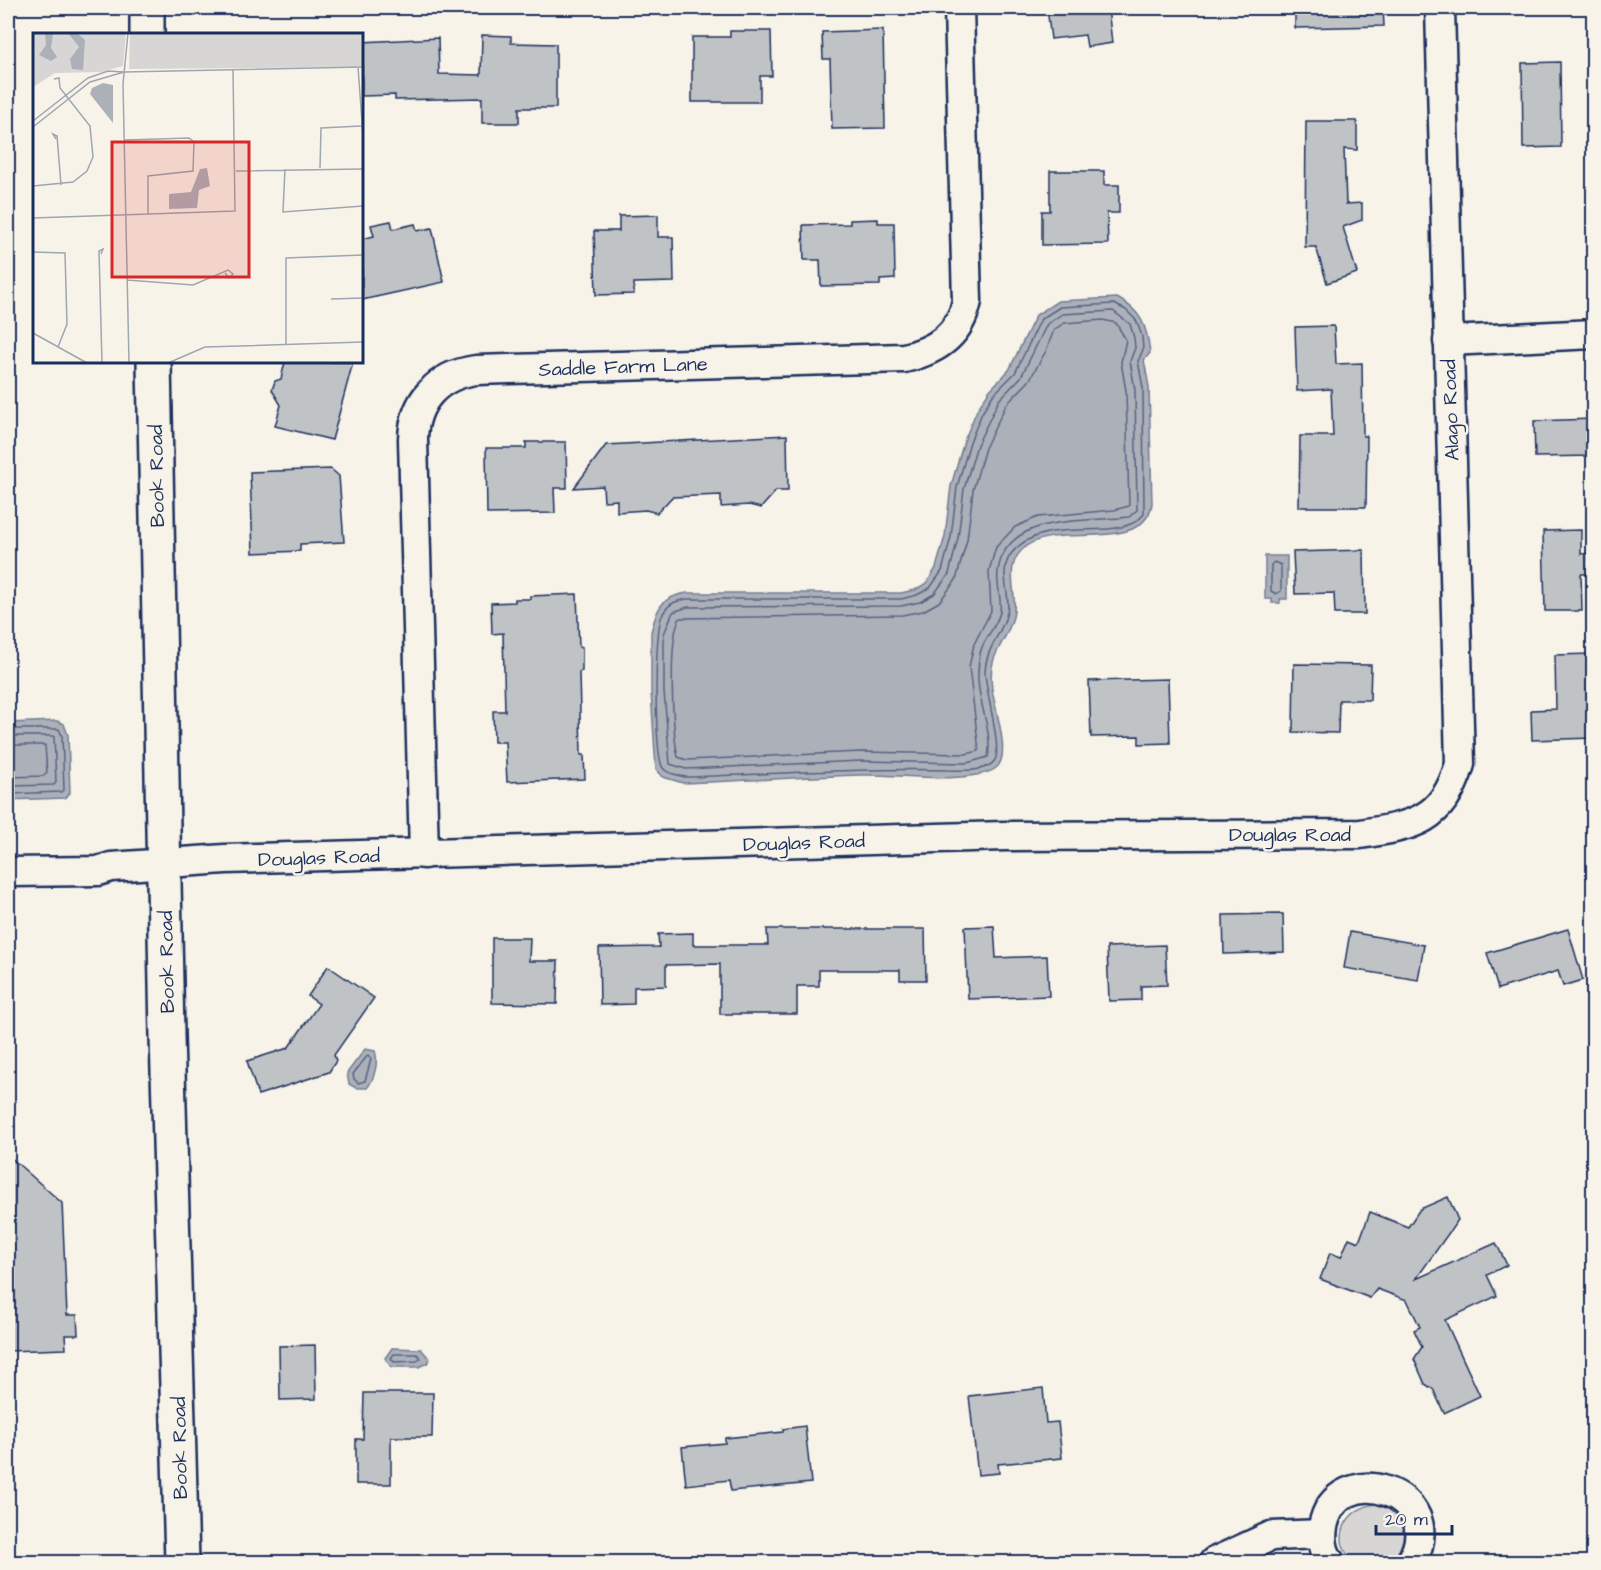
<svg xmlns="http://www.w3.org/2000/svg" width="1601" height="1570" viewBox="0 0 1601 1570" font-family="'Architects Daughter',sans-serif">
<rect width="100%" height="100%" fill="#f7f3e8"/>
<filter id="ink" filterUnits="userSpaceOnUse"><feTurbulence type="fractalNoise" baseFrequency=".0167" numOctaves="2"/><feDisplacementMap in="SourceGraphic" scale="12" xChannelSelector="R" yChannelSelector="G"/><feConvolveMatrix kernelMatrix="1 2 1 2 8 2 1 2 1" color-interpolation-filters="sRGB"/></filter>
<g filter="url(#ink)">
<!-- green -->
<path fill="#d7d6d4" stroke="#798299" stroke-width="1.5" d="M1377,1504c27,6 39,38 17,58h-40c-25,-22 -8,-55 23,-58z"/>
<!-- water -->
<g fill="#acb0b9" stroke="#727c95" stroke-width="1.5">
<path d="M1117,298c24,12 30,28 33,55l-6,7 5,27 3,117c-9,50 -91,19 -124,41 -29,20 -8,48 -15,72 -8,30 -26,35 -21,72 2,18 20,67 4,79 -6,5 -18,7 -26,8 -33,5 -75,-2 -109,-1 -59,2 -118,6 -178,8l-20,-6 -7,-8 -5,-77v-60c6,-24 10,-35 36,-39h214l14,-3 12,-7 9,-15 9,-32 6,-50 13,-45 13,-31 12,-19 20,-21 27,-55 22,-14z"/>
<path d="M1265,556h22v43h-7v4h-8v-4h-7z"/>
<path d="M57,721l7,3 4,11 2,58 -5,5 -57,2v-77z"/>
<path d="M365,1049l10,2c4,11 -1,29 -8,37h-11l-7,-4 -2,-11z"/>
<path d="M392,1348l29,1 8,9v4l-10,5h-28l-6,-9z"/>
</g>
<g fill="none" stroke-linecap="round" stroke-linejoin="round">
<!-- shore -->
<g stroke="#556382" stroke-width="1.5">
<path d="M1114,304l12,6 10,10 6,16 1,14 -5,11 5,27 1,126c-24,32 -100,-3 -133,40 -14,19 2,43 -5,62 -6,20 -20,33 -21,55 0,19 17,76 10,89 -8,13 -35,10 -47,10 -88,-2 -176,4 -263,7 -7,-2 -18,-3 -22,-9 -9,-11 -9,-137 -1,-152 5,-12 13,-15 25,-17h214l16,-4 13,-7 12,-17 9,-34 6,-50 13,-45 12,-29 11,-18 22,-22 26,-54 19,-12z"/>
<path d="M1113,311l17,13 4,14 1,10 -5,13 5,29 2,120 -8,7c-43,6 -123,-5 -131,54 -2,13 4,28 2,41 -2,11 -12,22 -17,33 -5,10 -5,24 -5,35 1,25 15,53 10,77l-21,6 -106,-2 -175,8 -16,-5 -6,-72v-58l9,-22 15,-5 213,-1 19,-4 14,-8 15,-20 9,-36 6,-49 13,-44 22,-45 22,-23 26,-53 15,-10z"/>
<path d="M1103,320l13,3 10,17 -5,22 5,29 3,115 -15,4 -76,7 -23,10 -19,20 -7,24 2,40 -17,33 -5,23 10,84 -13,3 -105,-2 -174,8 -9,-3c-6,-23 -10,-121 2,-139l222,-3 21,-4 16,-9 17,-22 11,-40 6,-50 12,-42 21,-43 23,-24 17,-30 8,-21 10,-7z"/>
<path d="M1274,562l7,3v26l-5,3 -5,-3v-26z"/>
<path d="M8,729h51l3,7 2,53 -3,3 -53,2"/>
<path d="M8,736h46l2,46 -2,3 -46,1"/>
<path d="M8,745h37l2,28 -3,3 -36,1"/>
<path d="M368,1055l3,4 -6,22 -7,2 -4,-4 -1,-5z"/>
<path d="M394,1354h23l4,4 -4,3 -23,1 -3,-4z"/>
</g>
</g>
<!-- building -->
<g fill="#c0c3c5" stroke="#1b2f5e" stroke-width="1.5">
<path d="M1047,8h61l4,35 -25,4 -2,-12 -34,4z"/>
<path d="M1295,8h88l1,18 -89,2z"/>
<path d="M883,30l2,98 -53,1 -2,-70h-7l-1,-27z"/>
<path d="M730,31h41l1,45h-12v26h-68v-65h38z"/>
<path d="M482,35l29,1v7l45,1v64h-37v15h-37v-25l-87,2v-5l-33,1v-54l76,-4 1,36 42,1z"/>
<path d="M1560,62l1,85 -38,1 -1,-85z"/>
<path d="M1306,121h51v29l-13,-1 2,55 16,-1v17l-19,7 14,46 -30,10 -11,-36h-11z"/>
<path d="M1050,171h54v14h15v28h-12l1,31 -66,1v-34h8z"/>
<path d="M658,215v22h15l1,45 -40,1v11l-38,1 -2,-64h25v-15z"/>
<path d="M878,219v4h16l1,56 -15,1v5l-59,1 -1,-26h-16l-1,-35 47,-1v-4z"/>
<path d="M391,221l2,8 22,-5 2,7 15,-3 12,54 -82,18v-61l12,-3 -3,-11z"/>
<path d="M1334,326l2,38 26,-1 1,73h4l-1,71h-67l1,-71h33l-2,-47 -34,2 -2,-64z"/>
<path d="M285,362h68l-21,78 -57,-14 6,-21 -9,-15 3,-9 6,-2z"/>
<path d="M1593,419v37l-58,1 -1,-36z"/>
<path d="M787,435l1,56h-12l-15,17 -12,-3 -28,2v-12l-49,2 -15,16 -11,-3 -29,2v-12l-13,1 -1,-15 -29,2 32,-43z"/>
<path d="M526,442h40l1,46h-13l1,25 -68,1 -1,-66h40z"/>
<path d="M331,469l8,7 5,66 -44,2v7l-47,2 -3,-81z"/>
<path d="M1581,530v24l12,-1v21h-12l1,37h-37l-2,-80z"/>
<path d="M1364,550l1,64h-30l-1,-21 -39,1 -2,-42z"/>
<path d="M577,594l2,53h3v24l-3,1 2,83h3l1,24 -78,3 -2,-40h-11l-1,-31h12l-2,-78 -11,1 -1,-31 24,-1v-3h15v-3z"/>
<path d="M1593,654v84l-61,2 -1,-30 25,-1 -1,-54z"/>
<path d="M1294,664l77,1 -1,35h-31l-1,33 -45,-1z"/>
<path d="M1168,679l2,64 -31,1v-8l-48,1 -2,-56z"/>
<path d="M1283,914l1,38 -60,2 -1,-39z"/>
<path d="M994,926l2,32 51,-2 2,40 -81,3 -3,-72z"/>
<path d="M767,929h158l1,51h-26v-10h-81v16h-22v28h-77v-50l-54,1v21l-32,1v17l-34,1 -1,-57 60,-1 -1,-13 35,-1v12h75z"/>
<path d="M1568,929l15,51 -20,6 -5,-15 -60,18 -11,-36z"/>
<path d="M1350,932l74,13 -6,35 -74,-12z"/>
<path d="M492,938h38l-1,23h29l-1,43 -65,-1z"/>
<path d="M1165,945l2,40 -26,1v14l-32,1 -2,-54z"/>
<path d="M328,966l46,32 -40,57 2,6 -7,11 -71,23 -11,-34 41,-13 31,-44 -11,-8z"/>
<path d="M8,1155l54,48 5,112h10l1,20h-13l1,14 -58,2z"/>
<path d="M1448,1197l10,23 -42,59 80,-36 11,22 -20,10 10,21 -52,24 35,76 -36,17 -11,-24 -8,-5 -11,-25 8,-12 -8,-17 6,-3 -13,-27 -30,-11 -7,9 -50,-19 10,-26 11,4 8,-19 10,4 11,-30 38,15 12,-18z"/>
<path d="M315,1345l1,54 -36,1 -1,-54z"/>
<path d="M1043,1388l3,35 12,-1 4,36 -64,6 1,9 -21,2 -9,-79z"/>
<path d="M364,1393h69l-1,44h-41v47h-35v-45h7z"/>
<path d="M805,1426l6,57 -80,8 -2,-11 -43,5 -4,-38 43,-4v-5l58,-6v-3z"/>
</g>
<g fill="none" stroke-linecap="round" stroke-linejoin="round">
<defs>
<g id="street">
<path d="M1448,341l146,-7"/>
<path d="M424,854l-11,-415c1,-38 25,-64 63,-69l428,-12c32,-7 56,-23 63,-57l-8,-293"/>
<path d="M8,872l90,-1 13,-4 114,-8 780,-23 355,-2c54,-8 83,-13 100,-70l-20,-756"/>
<path d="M1214,1562l57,-26 51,-2"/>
<path d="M1330,1562c-7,-10 -9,-23 -7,-35 13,-72 128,-35 88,35"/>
</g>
<g id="secondary">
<path d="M147,8v26"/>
<path d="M154,362l13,674 15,526"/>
</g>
</defs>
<!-- street casing -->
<use href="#street" stroke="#1b2f5e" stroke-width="33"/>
<!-- secondary casing -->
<use href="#secondary" stroke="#1b2f5e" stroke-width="38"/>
<!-- street -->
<use href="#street" stroke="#f7f3e8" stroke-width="28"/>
<!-- secondary -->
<use href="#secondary" stroke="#f7f3e8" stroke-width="33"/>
</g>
</g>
<g text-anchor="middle" stroke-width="5" stroke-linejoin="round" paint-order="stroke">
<!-- street labels -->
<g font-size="20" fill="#1b2f5e" stroke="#f7f3e8">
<text transform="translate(623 366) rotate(-2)" y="7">Saddle Farm Lane</text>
<text transform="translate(1450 410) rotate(-92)" y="7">Alago Road</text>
<text transform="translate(156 476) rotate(-91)" y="7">Book Road</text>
<text x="1290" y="841">Douglas Road</text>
<text transform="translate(804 842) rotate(-2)" y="7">Douglas Road</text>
<text transform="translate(319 857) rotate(-2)" y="7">Douglas Road</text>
<text transform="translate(166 962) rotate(-91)" y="7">Book Road</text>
<text transform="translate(179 1448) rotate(-91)" y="7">Book Road</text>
</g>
</g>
<!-- overview -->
<g transform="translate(33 33)">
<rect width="330" height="330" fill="#f7f3e8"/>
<path d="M0,0h93l-3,33 -22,6 -46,1 -22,14zM97,0h233v34l-234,2z" fill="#d7d6d4"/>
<path d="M12,0l8,1 -2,14 6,9 -6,4 -12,-6 7,-10zM35,0h9l8,7 -2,30 -11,-1 -2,-10 9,-12zM70,50l10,2v38l-23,-29 2,-6zM174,135l3,18 -11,4 -2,18 -28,1v-15l22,-2 9,-23z" fill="#acb0b9"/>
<path fill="none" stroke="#9fa5b1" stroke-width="1.5" d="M95,0l-5,51 6,279M325,34l5,69M0,88l55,-43 20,-7 16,1M0,94l57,-45 34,-10 239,-5M23,106l-3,-5 4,2 4,49M91,107l65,-2 5,4 -1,29 -45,5v39M330,133v20M287,135l1,-40 40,-2M252,136l-2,43 80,-6M203,138l126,-2M0,153l40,-4 14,-11 6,-14 -3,-31 -30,-38 -1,-10 -5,1M0,185l202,-7 -2,-141M0,219l32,1 2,71 -9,23M68,221l2,-5 -4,2 3,112M94,247l66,5 35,-15 5,4 -4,4 -4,-5M298,266l32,-1M0,300l54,30M253,311v-86l77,-3M135,330l37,-16 158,-5"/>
<path fill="#d62828" fill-opacity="0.15" stroke="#d62828" stroke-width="3" d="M79,109h137v135h-137z"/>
<rect width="330" height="330" fill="none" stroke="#1b2f5e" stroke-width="3"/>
</g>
<!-- margin -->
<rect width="1601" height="1570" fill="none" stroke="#f7f3e8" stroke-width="30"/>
<rect x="15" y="15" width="1571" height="1540" fill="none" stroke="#1b2f5e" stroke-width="2" filter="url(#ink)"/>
<!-- scale -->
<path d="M1376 1525v9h76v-9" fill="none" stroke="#1b2f5e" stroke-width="3"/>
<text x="1385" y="1525" font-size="18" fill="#1b2f5e" stroke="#f7f3e8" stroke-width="4.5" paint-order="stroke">20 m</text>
</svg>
